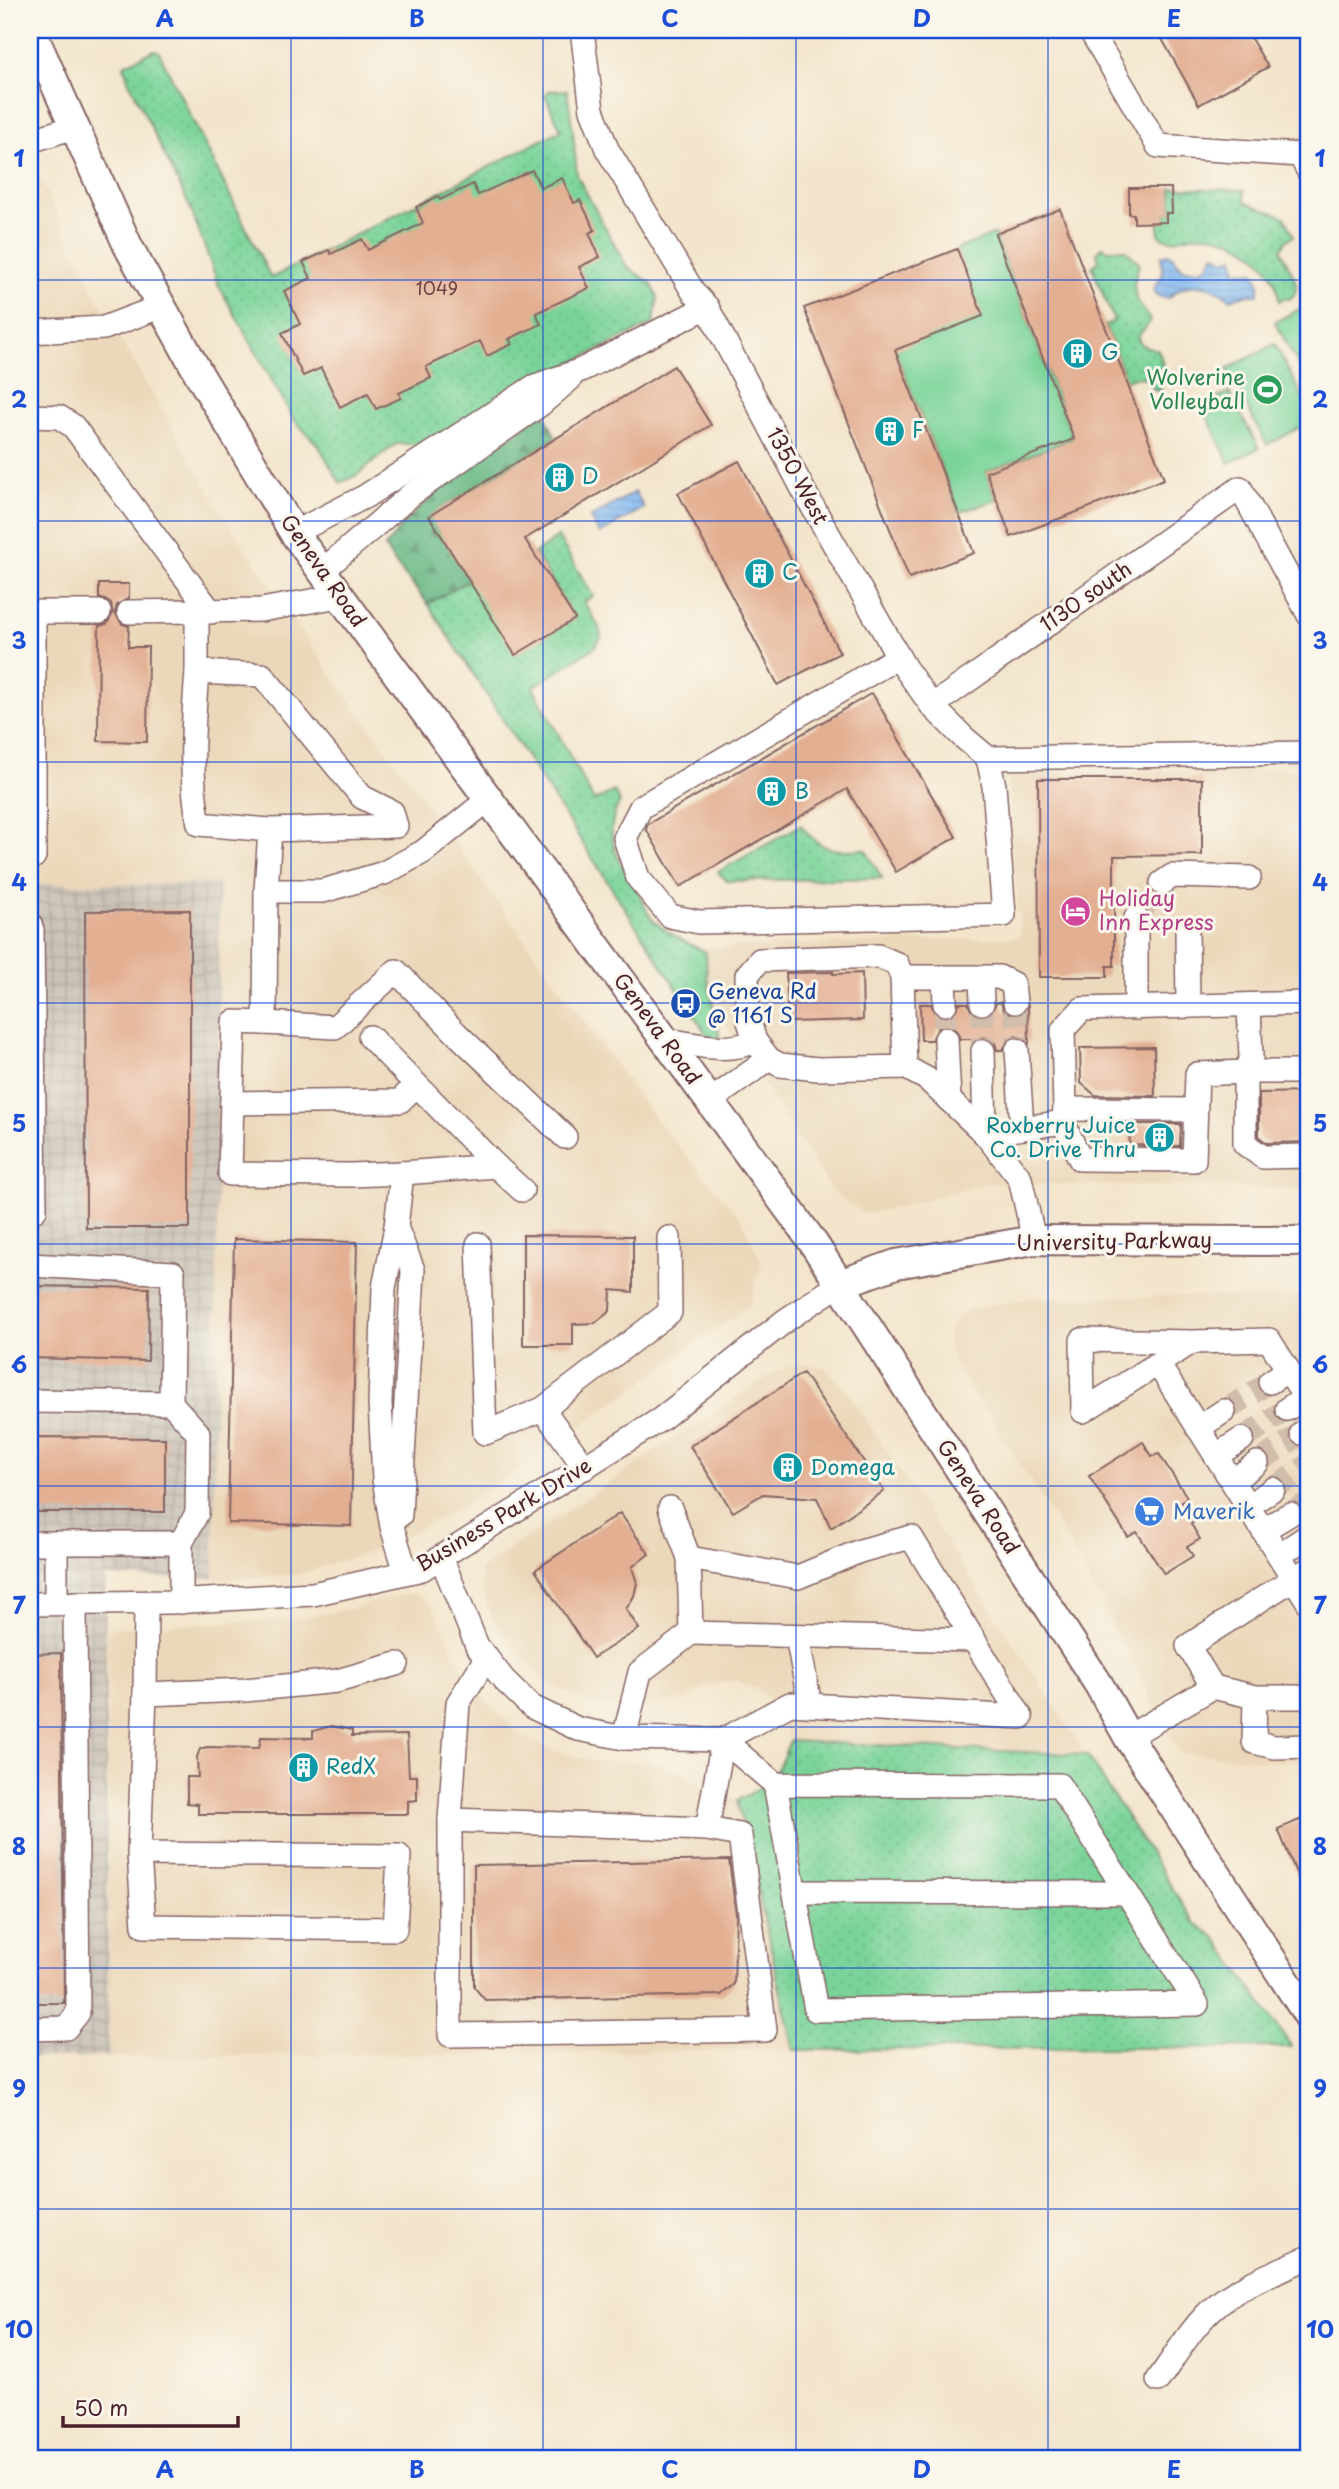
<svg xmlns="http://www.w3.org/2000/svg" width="1339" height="2489" viewBox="0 0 1339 2489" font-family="'Playpen Sans',sans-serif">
<defs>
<pattern id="industrial-grid" width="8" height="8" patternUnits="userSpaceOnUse" patternTransform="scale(1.75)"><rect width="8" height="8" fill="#cbc3b8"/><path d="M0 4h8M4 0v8" fill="none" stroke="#b0a79e"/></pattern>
<pattern id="grass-dots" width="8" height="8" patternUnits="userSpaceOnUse" patternTransform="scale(1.75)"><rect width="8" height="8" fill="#7ad49a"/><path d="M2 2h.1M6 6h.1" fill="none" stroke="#6bb685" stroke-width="1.8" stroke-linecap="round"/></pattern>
<pattern id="forest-firs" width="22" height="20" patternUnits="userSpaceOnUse" patternTransform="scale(1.75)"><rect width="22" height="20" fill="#63b682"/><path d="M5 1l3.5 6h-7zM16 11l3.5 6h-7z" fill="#54936b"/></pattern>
<pattern id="water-rules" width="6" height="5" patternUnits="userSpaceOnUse" patternTransform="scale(1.75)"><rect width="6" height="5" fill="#83b9f2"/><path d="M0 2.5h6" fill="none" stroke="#6d96c4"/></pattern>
</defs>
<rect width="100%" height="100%" fill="#fbf7ec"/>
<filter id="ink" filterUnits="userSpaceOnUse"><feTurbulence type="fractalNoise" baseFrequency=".0143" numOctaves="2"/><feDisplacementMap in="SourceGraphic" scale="14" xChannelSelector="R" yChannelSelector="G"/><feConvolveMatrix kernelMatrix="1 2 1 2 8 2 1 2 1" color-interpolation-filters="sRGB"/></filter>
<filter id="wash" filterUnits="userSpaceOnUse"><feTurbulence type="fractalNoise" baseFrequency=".00686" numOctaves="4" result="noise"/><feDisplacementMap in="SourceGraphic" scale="28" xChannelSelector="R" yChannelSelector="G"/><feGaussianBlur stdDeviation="1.57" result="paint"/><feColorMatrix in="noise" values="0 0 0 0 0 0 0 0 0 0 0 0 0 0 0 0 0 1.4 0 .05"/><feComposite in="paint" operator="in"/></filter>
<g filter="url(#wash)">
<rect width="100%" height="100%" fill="#f3e5cc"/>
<!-- built -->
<g fill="#ebd8ba">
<path d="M30,157l70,147 128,219 103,151 327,449 83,96 21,43 -12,43 -221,158 -69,45 -84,42 -79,25 -83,4 5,-695h-189z"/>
<path d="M1309,770v419l-321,-6 -101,27 -25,4 -31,-24 -153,-241 342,-12 -13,-164z"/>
<path d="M1309,1295v466h-52l-1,-2 -77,-6 -76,-145v-8l-10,-11 -23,-45 -76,-121 -3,-8 -11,-11 -26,-41 -6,-16v-14l8,-14 12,-10 66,-11z"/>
<path d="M800,1363l25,4 21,22 241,366 -297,-14 -15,-34 -16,-17 -23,-10 -30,6 -20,14 -62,9 -32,-5 -48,-23 -31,-32 -20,-29 -12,-36v-14l9,-8 285,-190z"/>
<path d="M414,1593l12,7 9,11 28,59 28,37 29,27 29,15 40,12h61l33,12 22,15 32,12 57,250 -685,7 -1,-429 187,-9 60,-11 38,-12z"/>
</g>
<!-- industrial -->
<path fill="url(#industrial-grid)" d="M30,884h189l-5,695 -109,-2 4,480 -79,1z"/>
<!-- grass -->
<g fill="url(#grass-dots)" stroke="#627a62" stroke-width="2">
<path d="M154,50l5,2 112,226 290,-148 -16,-34 3,-5 19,-1 6,41 4,45 50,91 24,16 7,15 -4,25 -120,58 -111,63h-27l-39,31 -17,8 -21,-37 -25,-26 -75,-134 -29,-79 -62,-127 -4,-15z"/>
<path d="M1171,188l73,2 1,12 40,15 9,19 -7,4 -6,9c3,15 26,37 9,50l-7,-1 -4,3c-3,-39 -41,-67 -79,-66 -15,0 -29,11 -41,0v-13h7v-9h6z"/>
<path d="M1102,247l6,3 17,-1 14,14 -5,21 2,15 14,21 -3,6 -9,10c1,13 11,10 20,14 7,14 5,27 2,42l-6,-2 -7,-12 -12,-1 -9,3 -21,-55 9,-4 -22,-54 7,-6 -2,-9z"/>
<path d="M558,537l35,59 -9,6 15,25 2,10 -6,10 -62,40 61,114 20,-10 6,11c-20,34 0,61 18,90 5,9 9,22 16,29 14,13 35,23 52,31l1,25 13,59 -5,3 -7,-2 -280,-433 41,-24 105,38 -39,-65z"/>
<path d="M801,825c19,26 34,27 64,24l17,29 -155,3 -9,-9z"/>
<path d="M790,1741l297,14 107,167 21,15 77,110 -498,3 -57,-250c35,-15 39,-25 53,-59z"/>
</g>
<!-- forest -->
<path fill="url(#forest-firs)" stroke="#566a56" stroke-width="2" d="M544,413l12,25 -126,78 39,64 -41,24 -35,-43 -8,-14c41,-56 103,-94 159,-134z"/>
<!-- park -->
<g fill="#7ad49a" stroke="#627a62" stroke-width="2">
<path d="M995,234l78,204 -87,34 11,28 -38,12 -64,-162 62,-101z"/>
<path d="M1309,304v96l-7,-14 5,-5 -32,-59z"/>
<path d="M1275,344l34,66v13l-42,22 -40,-76z"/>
<path d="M1229,392l30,56 -30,15 -27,-57z"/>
</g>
<!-- water -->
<g fill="url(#water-rules)" stroke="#666c8e" stroke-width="2">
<path d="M1166,254l5,1 12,14 17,1 7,-3 8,-13 9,6 10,-3 2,14 18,1c4,8 8,15 3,23h-11l-16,4c-17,-15 -44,-21 -61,-1 -8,0 -12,-1 -16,-8l10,-16 -2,-17z"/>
<path d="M635,492l9,16 -44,26 -10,-16z"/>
</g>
<g id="blocks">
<!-- building -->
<g fill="#e3af92">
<path d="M1157,30h89l22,37 -69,38z"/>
<path d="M532,170l9,18 21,-10 12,25 6,-3 15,30 -6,3 11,24 -21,10 10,21 -53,25 5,11 -32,15 3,5 -25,12 -7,-15 -54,26 5,11 -32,15 2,5 -25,11 -8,-16 -28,14 -19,-39 -18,8 -21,-43 18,-9 -16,-33 27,-13 -8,-16 26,-12 2,4 31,-15 6,11 55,-27 -7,-16 22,-11 2,4 33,-16 5,11z"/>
<path d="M1129,188h42l1,25h-6v9l-32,1v-9h-5z"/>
<path d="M1060,209l104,270 -153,58 -25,-65 88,-33 -79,-205z"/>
<path d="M957,249l26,67 -88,34 79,203 -65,25 -105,-270z"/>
<path d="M674,366l37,59 -186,114 50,80 -60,36 -86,-139z"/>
<path d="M739,461l101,192 -62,32 -100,-192z"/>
<path d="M99,584h30v14l-12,7 -2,8 7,11 7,2 -1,21h20l-1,95 -49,-1 1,-115 8,-2 6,-11 -2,-9 -6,-4 -6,-2z"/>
<path d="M872,693l84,144 -60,35 -49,-83 -167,98 -34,-58 2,-5z"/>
<path d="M1038,779h164v76l-88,1v110h-7v11h-68z"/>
<path d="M190,910v318h-104l-1,-317z"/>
<path d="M833,972v2l29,-1 1,47 -75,2 -2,-49z"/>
<path d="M1001,1002l3,9 12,5 8,-3 4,-7 1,37 -6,-6 -8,-1 -6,3 -6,11h-6l-2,-7 -6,-5 -7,-1 -8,4v-2h-14l-3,-8 -11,-6 -8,3 -6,12h-11l-1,-36h11l3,8 11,6 8,-3 6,-12h9l3,8 11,6 8,-3 6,-11z"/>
<path d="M1154,1047l1,49 -60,-1 -14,-12 -1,-35z"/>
<path d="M1309,1092v50l-42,1 -8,-6v-44z"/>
<path d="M1129,1124h52l-1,22 -50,-1z"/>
<path d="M523,1235l110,1v56l-22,-2 -1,21 -15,12 -22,1v21h-50z"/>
<path d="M234,1239l123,3 -6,284 -123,-3z"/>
<path d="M30,1286l119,2 -1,73 -118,-3z"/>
<path d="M803,1373l81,118 -53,37 -14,-30 -54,-4 -30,18 -43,-66z"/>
<path d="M30,1437l135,1v74h-135z"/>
<path d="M1143,1442l9,14 7,-2 28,43 -5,5 12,20 -3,2 9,15 -13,8 6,9 -29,18 -27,-42 -9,5 -39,-61z"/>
<path d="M620,1513l29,41 -17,13 5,16 -3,13 -8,13 13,20 -46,29 -58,-88z"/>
<path d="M61,1653l3,350h-34v-349z"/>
<path d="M331,1726l21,4v6l55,-1 2,41h8v24l-9,1v13h-210v-10l-11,-1v-26h11l-1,-20 3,-8 7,-2 52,1 2,-11 52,1v-7z"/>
<path d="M1309,1816v88l-31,-75z"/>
<path d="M729,1860l7,54 -2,70 -13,11 -236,5 -11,-13v-122z"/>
</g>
</g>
</g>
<g filter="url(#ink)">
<use href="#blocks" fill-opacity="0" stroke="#856463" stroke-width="2"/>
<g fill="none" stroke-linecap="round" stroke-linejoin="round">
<!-- minor-tunnel -->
<g stroke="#d1bdac" stroke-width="23" stroke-dasharray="23 11" stroke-linecap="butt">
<path d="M1136,918l26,-35"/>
<path d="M1015,1002l2,48"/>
<path d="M982,1003l1,48"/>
<path d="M945,1004l1,35"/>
<path d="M1224,1411l46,-29"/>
<path d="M1242,1439l45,-30"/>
<path d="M1257,1463l45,-30"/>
<path d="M1273,1489l36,-24"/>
<path d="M1290,1514l19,-12"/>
</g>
<defs>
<g id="minor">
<path d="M582,30l10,80 15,39 87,144 13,14 99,188 99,173 27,38 31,31 25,21 6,28 10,129 -305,7 -29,-6 -32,-38 -13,-40 16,-31 257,-150"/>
<path d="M1090,30l68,116 142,9 9,17"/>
<path d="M30,141l44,-14"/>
<path d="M30,332l74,-4 58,-22"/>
<path d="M30,416l29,1 14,9 138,186"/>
<path d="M294,533l72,-37 169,-110 46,-16 126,-63"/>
<path d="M321,572l92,-79 128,-89 29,-25"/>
<path d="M129,612l132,-2 78,-14"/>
<path d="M197,612v60"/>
<path d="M932,706l308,-218 69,127"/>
<path d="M988,758l321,-5"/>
<path d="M270,830l-71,-6c-10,-49 -6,-102 -2,-152l65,3 100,122 30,15 4,14 -126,4 -4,61h57l61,-18 39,-21 66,-53"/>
<path d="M30,856h4v-244h65"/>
<path d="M1162,883l10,-7 77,2"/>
<path d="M266,891l-1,132 -31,-1 -4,152 121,1 51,-2 -6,54 -12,61 -4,115 4,76 8,48 14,45"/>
<path d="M1136,918v90"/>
<path d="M30,924l2,6 3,280 -5,1"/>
<path d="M1187,930l1,76"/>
<path d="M902,977h97l14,7 2,18"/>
<path d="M944,977l1,27"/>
<path d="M981,977l1,26"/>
<path d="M1249,1005l2,53 -6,14h64"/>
<path d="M265,1023l70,4 61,-56 61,63 108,103"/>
<path d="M370,1037l126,129"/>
<path d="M946,1039l3,61"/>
<path d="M666,1040c29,4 61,14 89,1"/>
<path d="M1017,1050l5,78"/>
<path d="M983,1051l2,83"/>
<path d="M905,1067l-3,-90 -5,-13 -19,-8 -118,4 -13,15 1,43 7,23 14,18 11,6 38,4 87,-2 22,12 58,55 35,44 14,62"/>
<path d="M710,1101l59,-42"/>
<path d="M232,1103l168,-2 16,-16"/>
<path d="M1065,1109l130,1"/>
<path d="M1063,1122l17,37 114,1 3,-86 48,-2v72l18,13 46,-1"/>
<path d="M985,1134l78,-12 2,-13 -2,-79 19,-21 227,-6"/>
<path d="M402,1173l94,-7 26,24"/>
<path d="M396,1227l17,43 -13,245"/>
<path d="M478,1244l7,189 58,-24 42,59"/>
<path d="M30,1265l143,8 -2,130 27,30 -1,80 -16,30v59"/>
<path d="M1192,1342l-109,69 -1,-71 110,2 77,-2 40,63"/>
<path d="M1158,1364l151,239"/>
<path d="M1270,1382l18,-12"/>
<path d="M30,1401l141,2"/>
<path d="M543,1409l127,-97 -1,-74"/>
<path d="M1287,1409l19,-12"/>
<path d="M1198,1428l26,-17"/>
<path d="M1302,1433l7,-5"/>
<path d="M1216,1456l26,-17"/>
<path d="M1232,1481l25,-18"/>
<path d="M1248,1506l25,-17"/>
<path d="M1263,1530l27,-16"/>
<path d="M30,1543h151"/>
<path d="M56,1543v60"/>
<path d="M1279,1555l26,-17"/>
<path d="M441,1557l36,89 27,34 28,27 46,22 46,9 99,2 67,-36 231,13 -110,-180 -51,14 -62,26 -109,-19"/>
<path d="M146,1603l-1,91 100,-4 92,-9 60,-17"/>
<path d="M30,1604l142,-2 141,-8 109,-25 239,-150 125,-99 54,-36"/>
<path d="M691,1633l283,7"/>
<path d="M797,1636l13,69"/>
<path d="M487,1657l-29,46 -8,117 257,9 16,-89"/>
<path d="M1213,1687l-25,-41 121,-77"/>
<path d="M1255,1697l-1,45 20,5 35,-1"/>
<path d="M1128,1737l85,-50 42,10h54"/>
<path d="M624,1738l16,-66 51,-39 -2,-75 -19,-50"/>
<path d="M723,1740l52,44 41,226 381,-6 -138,-219 -284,-1"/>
<path d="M450,1820v215l315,-5 -25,-195 -33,-6"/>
<path d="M139,1854l5,72 251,3 4,-73 -260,-2 6,-160"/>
<path d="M795,1892l331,1"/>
<path d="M30,2029l36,-1 12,-15 -3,-410"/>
<path d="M1158,2380c18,-25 36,-57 60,-76 21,-18 65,-35 91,-47"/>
</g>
<g id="major">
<path d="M31,30l97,216 72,130 94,157 518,708 287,444 29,52 181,280"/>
<path d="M840,1284l56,-20 138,-24 275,1"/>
</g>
</defs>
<!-- minor casing -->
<use href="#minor" stroke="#856463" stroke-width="26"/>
<!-- major casing -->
<use href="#major" stroke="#856463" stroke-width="32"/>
<!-- minor -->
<use href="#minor" stroke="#fff" stroke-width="23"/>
<!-- major -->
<use href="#major" stroke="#fff" stroke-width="28"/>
</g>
</g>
<!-- grid -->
<path fill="none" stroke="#1d4ed8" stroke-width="2" stroke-opacity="0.55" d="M291,30v2429M543,30v2429M796,30v2429M1048,30v2429M30,280h1279M30,521h1279M30,762h1279M30,1003h1279M30,1244h1279M30,1486h1279M30,1727h1279M30,1968h1279M30,2209h1279"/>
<!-- icons -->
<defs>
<symbol id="building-disc" viewBox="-11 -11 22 22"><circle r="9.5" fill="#0f9aa8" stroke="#fbf7ec"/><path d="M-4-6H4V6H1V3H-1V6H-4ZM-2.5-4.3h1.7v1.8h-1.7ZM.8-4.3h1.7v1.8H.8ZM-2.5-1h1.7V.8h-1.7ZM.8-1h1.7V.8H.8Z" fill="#fff"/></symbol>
<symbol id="stadium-disc" viewBox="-11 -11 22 22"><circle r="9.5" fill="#2e9e5b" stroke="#fbf7ec"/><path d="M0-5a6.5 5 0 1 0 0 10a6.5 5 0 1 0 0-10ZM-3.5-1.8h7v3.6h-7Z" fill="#fff"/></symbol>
<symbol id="hotel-disc" viewBox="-11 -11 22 22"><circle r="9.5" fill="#d1479c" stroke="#fbf7ec"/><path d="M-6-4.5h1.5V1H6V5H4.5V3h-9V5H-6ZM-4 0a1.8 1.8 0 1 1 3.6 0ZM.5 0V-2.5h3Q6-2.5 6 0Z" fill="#fff"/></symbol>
<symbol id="bus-disc" viewBox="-11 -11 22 22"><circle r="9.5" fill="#1a4fb4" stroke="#fbf7ec"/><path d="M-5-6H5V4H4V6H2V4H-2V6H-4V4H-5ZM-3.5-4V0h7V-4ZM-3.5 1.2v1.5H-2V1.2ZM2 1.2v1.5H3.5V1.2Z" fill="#fff"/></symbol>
<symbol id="supermarket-disc" viewBox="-11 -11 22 22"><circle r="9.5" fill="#3f7fe0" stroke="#fbf7ec"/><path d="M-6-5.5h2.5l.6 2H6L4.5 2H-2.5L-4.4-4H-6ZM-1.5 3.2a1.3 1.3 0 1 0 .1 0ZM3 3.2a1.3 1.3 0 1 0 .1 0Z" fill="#fff"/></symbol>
</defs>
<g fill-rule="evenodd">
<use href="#building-disc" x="1060" y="336" width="35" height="35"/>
<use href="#stadium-disc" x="1250" y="372" width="35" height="35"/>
<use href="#building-disc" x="872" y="414" width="35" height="35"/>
<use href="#building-disc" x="542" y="460" width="35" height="35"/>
<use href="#building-disc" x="742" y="556" width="35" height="35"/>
<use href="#building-disc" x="754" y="774" width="35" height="35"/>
<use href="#hotel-disc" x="1058" y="894" width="35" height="35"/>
<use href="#bus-disc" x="668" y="986" width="35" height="35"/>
<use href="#building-disc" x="1142" y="1120" width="35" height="35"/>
<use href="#building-disc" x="770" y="1450" width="35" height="35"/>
<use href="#supermarket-disc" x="1132" y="1494" width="35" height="35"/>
<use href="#building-disc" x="286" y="1750" width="35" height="35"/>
</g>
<g text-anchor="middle" stroke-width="6" stroke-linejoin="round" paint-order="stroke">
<!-- number labels -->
<g font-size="18" fill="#704345">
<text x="437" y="295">1049</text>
</g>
<!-- culture labels -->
<g font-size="21" fill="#0d838f" stroke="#fbf7ec" text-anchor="start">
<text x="1101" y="360">G</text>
<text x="912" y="438">F</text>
<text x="582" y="484">D</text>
<text x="782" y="580">C</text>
<text x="795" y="799">B</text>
<text x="1136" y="1133" text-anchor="end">Roxberry Juice<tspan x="1136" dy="24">Co. Drive Thru</tspan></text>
<text x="810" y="1475">Domega</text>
<text x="326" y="1774">RedX</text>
</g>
<!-- leisure labels -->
<g font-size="21" fill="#27864d" stroke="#fbf7ec" text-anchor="end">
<text x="1245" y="385">Wolverine<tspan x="1245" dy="24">Volleyball</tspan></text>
</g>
<!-- street labels -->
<g font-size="21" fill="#4a1f2b" stroke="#fbf7ec">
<text transform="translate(797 476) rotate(62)" y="7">1350 West</text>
<text transform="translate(323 571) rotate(55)" y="7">Geneva Road</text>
<text transform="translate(1086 597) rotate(-35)" y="7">1130 south</text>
<text transform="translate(657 1029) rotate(54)" y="7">Geneva Road</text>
<text transform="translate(1114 1242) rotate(-1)" y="7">University Parkway</text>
<text transform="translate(978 1497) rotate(57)" y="7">Geneva Road</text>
<text transform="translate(504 1515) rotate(-31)" y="7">Business Park Drive</text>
</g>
<!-- hotel labels -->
<g font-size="21" fill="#b23c85" stroke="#fbf7ec" text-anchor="start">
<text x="1099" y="906">Holiday<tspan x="1099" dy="24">Inn Express</tspan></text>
</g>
<!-- transit labels -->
<g font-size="21" fill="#164399" stroke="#fbf7ec" text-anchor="start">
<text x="708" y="999">Geneva Rd<tspan x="708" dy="24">@ 1161 S</tspan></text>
</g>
<!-- shop labels -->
<g font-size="21" fill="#366cbe" stroke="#fbf7ec" text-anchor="start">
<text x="1173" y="1519">Maverik</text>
</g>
</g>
<!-- margin -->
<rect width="1339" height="2489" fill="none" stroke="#fbf7ec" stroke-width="77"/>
<!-- scale -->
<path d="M63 2416v10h175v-10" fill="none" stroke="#4a1f2b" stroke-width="3.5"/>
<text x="74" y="2416" font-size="21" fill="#4a1f2b" stroke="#fbf7ec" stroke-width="5" paint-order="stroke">50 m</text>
<rect x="38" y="38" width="1262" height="2412" fill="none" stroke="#1d4ed8" stroke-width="2.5"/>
<g font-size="23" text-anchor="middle" font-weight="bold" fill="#1d4ed8">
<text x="165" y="27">A</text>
<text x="417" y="27">B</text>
<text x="670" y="27">C</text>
<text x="922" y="27">D</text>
<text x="1174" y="27">E</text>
<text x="19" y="167">1</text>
<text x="1320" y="167">1</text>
<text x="19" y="408">2</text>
<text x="1320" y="408">2</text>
<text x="19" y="649">3</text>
<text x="1320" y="649">3</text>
<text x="19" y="891">4</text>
<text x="1320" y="891">4</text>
<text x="19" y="1132">5</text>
<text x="1320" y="1132">5</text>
<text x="19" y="1373">6</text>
<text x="1320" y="1373">6</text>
<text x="19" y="1614">7</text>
<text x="1320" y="1614">7</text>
<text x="19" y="1855">8</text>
<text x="1320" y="1855">8</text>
<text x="19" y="2097">9</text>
<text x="1320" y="2097">9</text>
<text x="19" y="2338">10</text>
<text x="1320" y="2338">10</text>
<text x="165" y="2478">A</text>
<text x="417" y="2478">B</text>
<text x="670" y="2478">C</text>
<text x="922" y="2478">D</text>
<text x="1174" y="2478">E</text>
</g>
</svg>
